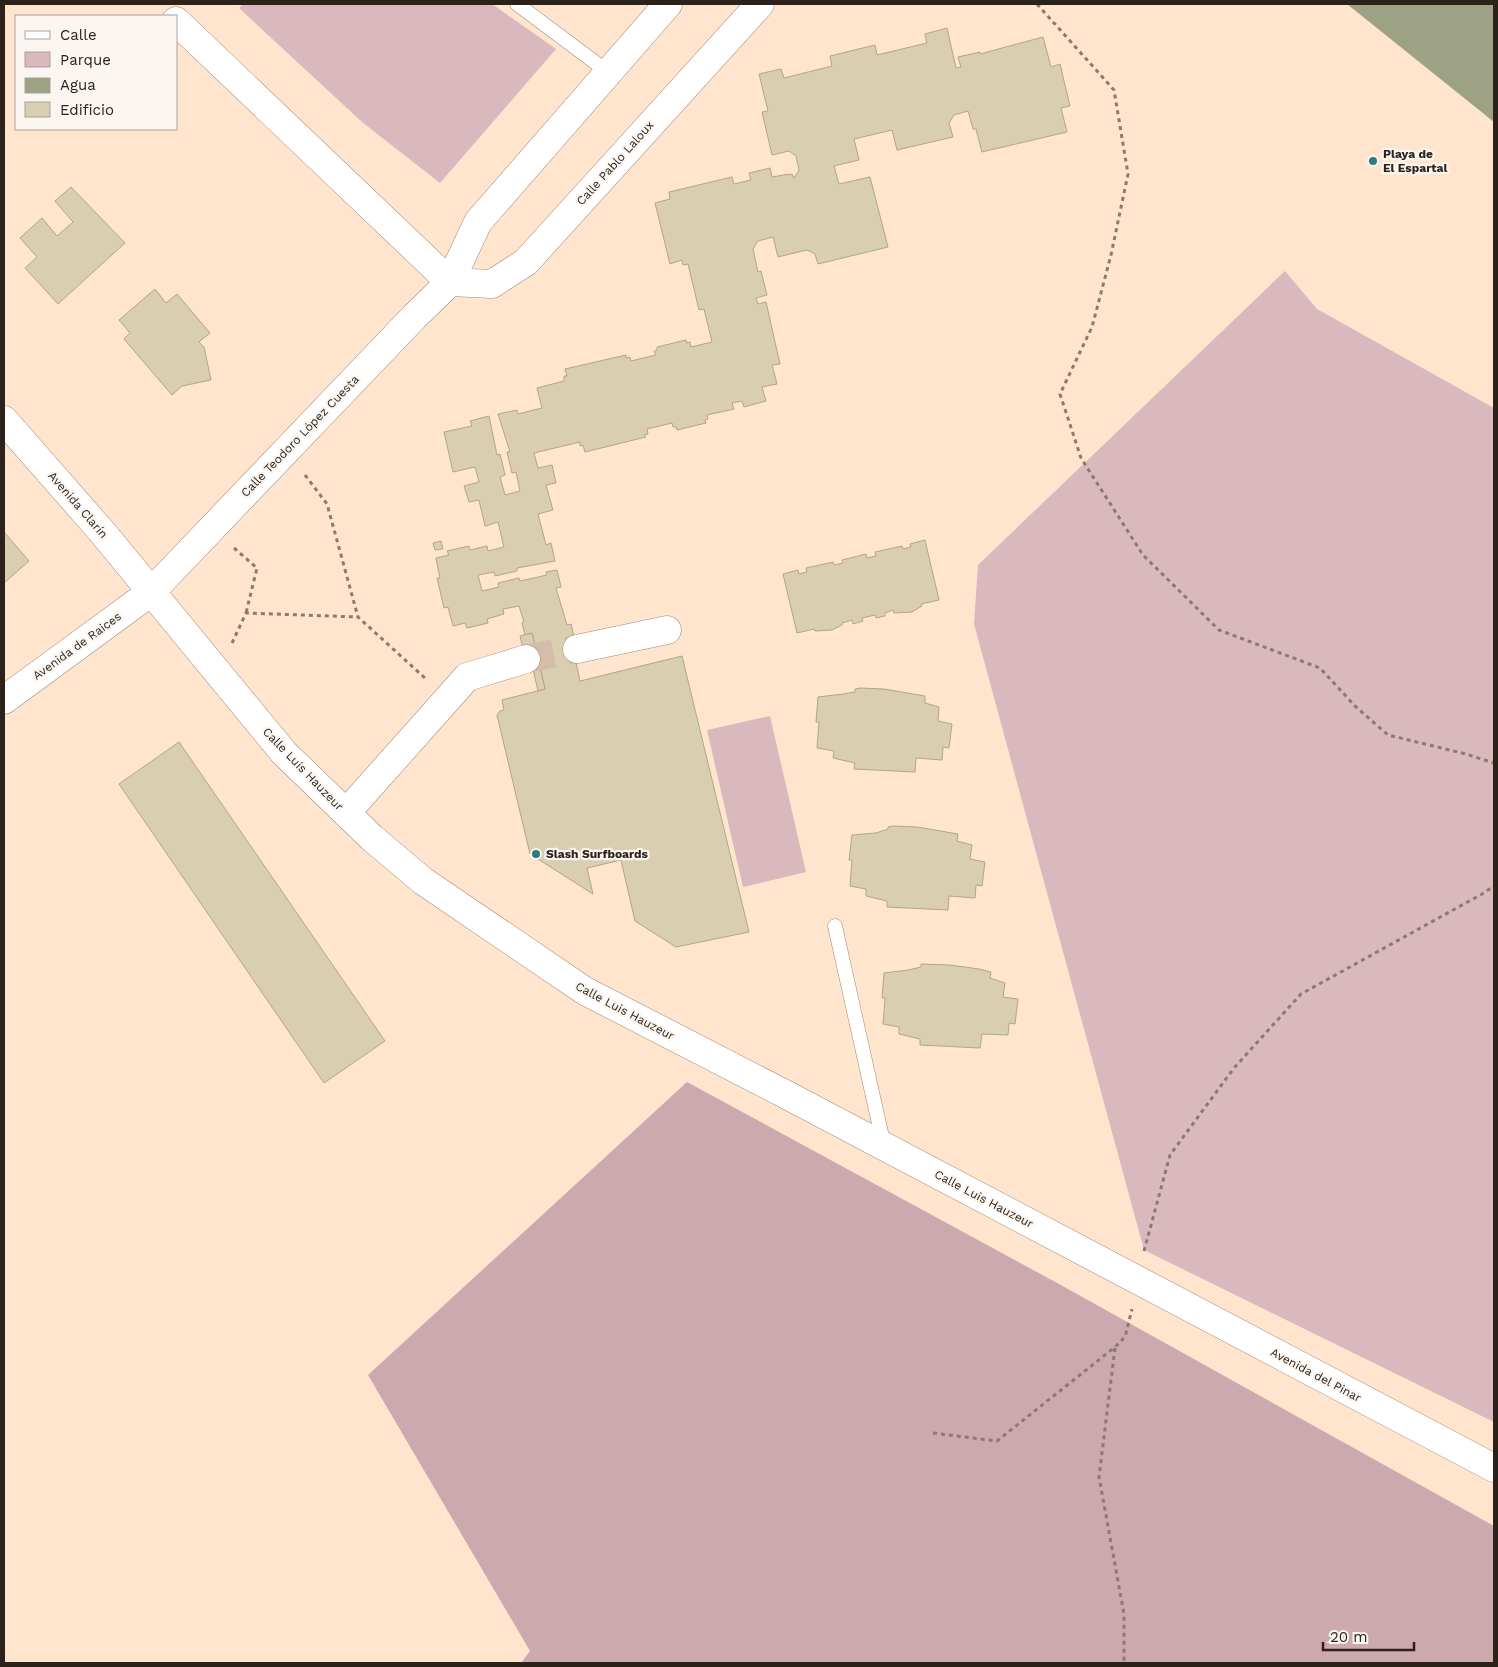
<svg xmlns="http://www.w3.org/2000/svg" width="1498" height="1667" viewBox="0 0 1498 1667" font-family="'Work Sans',sans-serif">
<rect width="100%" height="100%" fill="#ffe4ce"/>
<!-- green -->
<g fill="#d9b9bd">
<path d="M243,4h249l64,45 -116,134 -78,-61 -123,-114z"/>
<path d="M1285,271l32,38 177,99v1014l-350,-172 -170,-626 4,-59z"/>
<path d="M770,716l36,156 -63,15 -36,-157z"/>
</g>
<!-- forest -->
<path fill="#cca9ae" d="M687,1082l372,202 435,242v137h-973l9,-12 -162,-276z"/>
<!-- water -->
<path fill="#9da285" d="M1347,4h147v118z"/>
<!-- building -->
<g fill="#daceb0" stroke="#b1a68a">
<path d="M947,28l9,40 5,-1 -3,-10 22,-5v2l63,-17 8,30 9,-3 10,42 -9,2 6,24 -85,20 -6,-23h-3l-5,-18 -14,4 -5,8 4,14 -56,13 -5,-20 -38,9 5,21 -25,6 5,18 31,-7 18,70 -70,17 -3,-10 -8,-4 -29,7 -5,-20 -15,4 -5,8 5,23 3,-1 6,24 -11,3 2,6 8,-2 14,62 -8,1 5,19 -15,3 4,14 -22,6 -2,-6 -10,2 2,6 -27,6 1,4 -3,1 1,3 -29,7 -1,-3h-3l-1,-4 -25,6 1,5 -4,1 2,2 -61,15 -2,-7 -3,1v-4l-46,11 4,15 14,-3 4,18 -10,2 7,25 -15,4 8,31 5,-2 4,18 -38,7v3l-22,5 -1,-4 -16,3 4,16 17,-4 -1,-4 21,-5 1,3 27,-6 -1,-3 11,-2 4,17 -5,1 11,37 4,-1 6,25 -2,9 5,23 102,-25 67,276 -73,15 -41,-26 -14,-61 -34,8 6,26 -63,-40 -33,-139 3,-4 4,-1 -2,-10 43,-11 -13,-56 -7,2 -3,-12 2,-1 -5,-16 -16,3 1,5 -17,5 1,4 -21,5 -2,-5 -12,3 -5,-19 -4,1 -7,-30h3l-4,-20 13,-3 -2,-4 22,-5 1,4 17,-4 1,5 16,-4 -6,-25 -13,4 -6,-26 -10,2 -5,-16 15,-4 -4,-15 -22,5 -9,-40 28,-6 -2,-5 19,-5 8,39 3,-1 5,21 -5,2 5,18 15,-4 -4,-19 -4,1 -5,-21h3l-12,-38 19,-4 1,4 24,-6 -5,-20 27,-7v-5h3l-2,-7 61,-14v3l4,-1 1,4 25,-6 -2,-4 3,-1v-3l29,-7 1,3 3,-1 1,5 21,-5 -8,-33 -5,1 -11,-46 -5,1 -1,-5 -12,4 -15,-61 15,-4 -1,-7 63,-15 2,7 17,-4 -2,-7 21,-5 2,9 17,-3v1l3,-1 2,4 5,-8 -3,-14 -7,-5 -17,4 -10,-43 6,-1 -9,-37 22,-5 3,9 48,-12 -2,-10 45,-11 2,10 50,-12 -2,-9z"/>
<path d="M71,187l54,56 -67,61 -33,-36 12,-11 -17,-19 22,-20 15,18 16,-14 -18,-21z"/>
<path d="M155,289l11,14 11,-9 33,39 -11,9 5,5 7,33 -29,6 -10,9 -48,-56 6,-6 -11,-13z"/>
<path d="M4,532l25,29 -25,22z"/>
<path d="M925,540l14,60 -18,4 1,2 -10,6 -18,1 -1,-3 -8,3v3l-9,2 -1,-3 -13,3 1,3 -10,3 -1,-4 -10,3v2l-10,5 -17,1 -1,-2 -17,4 -14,-59 15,-4 1,4 8,-2 -1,-4 27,-6 1,3 9,-2 -1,-3 24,-6 1,4 9,-2 -1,-4 27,-6 1,3 8,-2 -1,-3z"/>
<path d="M441,541l2,8 -8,1 -2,-7z"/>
<path d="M532,633l13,56 -7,2 -5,-22 -5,1 -8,-34z"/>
<path d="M860,688l24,1 41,7v7l14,4 -1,14 14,3 -3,24 -6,-1 -1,13 -26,-2 -1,14 -61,-3 1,-6 -22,-5 1,-7 -17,-3 2,-26h-3l2,-25 25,-3 12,-2v-3z"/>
<path d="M179,742l206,299 -61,42 -205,-299z"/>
<path d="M893,826l24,1 41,7 -1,7 15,4 -2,14 15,3 -3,24 -6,-1 -1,13 -26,-2 -1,14 -61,-3v-6l-21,-5v-7l-16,-3 2,-26h-3l3,-25 24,-2 12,-4v-2z"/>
<path d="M921,964l29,1 29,4 12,3 -1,6 15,5 -2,14 15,2 -3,25 -6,-1 -1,12 -26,-1 -2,14 -60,-3v-6l-21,-5v-7l-16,-3 2,-26h-3l2,-25 24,-3 13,-3z"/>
</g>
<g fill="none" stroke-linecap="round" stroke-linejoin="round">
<!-- minor-tunnel -->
<path stroke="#d5bdaa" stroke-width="28" stroke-dasharray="28 14" stroke-linecap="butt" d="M526,659l51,-10"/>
<defs>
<g id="service">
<path d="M517,4l91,68"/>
<path d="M835,926l49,220"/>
</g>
<g id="minor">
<path d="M668,4l-190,218 -28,60 42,2 34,-22 234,-258"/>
<path d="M4,420l99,113 181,220 88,85 51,43 162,110 198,102 711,375"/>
<path d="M577,649l90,-19"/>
<path d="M4,700l147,-108 263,-275 36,-35 -274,-261"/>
<path d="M346,813l121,-136 59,-18"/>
</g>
</defs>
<!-- service casing -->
<use href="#service" stroke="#a28975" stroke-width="15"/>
<!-- minor casing -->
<use href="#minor" stroke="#a28975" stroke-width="29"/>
<!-- path -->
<g stroke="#8c7a6c" stroke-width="3" stroke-dasharray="4 4" stroke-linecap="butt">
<path d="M1037,4l77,86 14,84 -17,81 -19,72 -32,67 21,64 62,97 76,75 101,38 35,38 33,29 78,19 28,9"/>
<path d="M305,475l22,29 31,113 68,62"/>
<path d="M234,548l23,20 -11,45"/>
<path d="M232,643l14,-30 112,4"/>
<path d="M1144,1251l26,-96 64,-87 67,-74 181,-100 12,-8"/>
<path d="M1115,1348l-16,129 25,137v49"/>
<path d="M933,1433l64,8 118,-94 10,-10 7,-28"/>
</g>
<!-- service -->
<use href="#service" stroke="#fff" stroke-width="14"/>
<!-- minor -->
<use href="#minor" stroke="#fff" stroke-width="28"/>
</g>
<!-- markers -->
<g fill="#307a7a" stroke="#fbf6f1" stroke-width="2">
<circle cx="1373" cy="161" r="5"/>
<circle cx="536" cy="854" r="5"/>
</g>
<g text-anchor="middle" stroke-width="4.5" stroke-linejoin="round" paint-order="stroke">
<!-- poi labels -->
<g font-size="12" font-weight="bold" fill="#2c221a" stroke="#fbf6f1" text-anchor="start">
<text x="1383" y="158">Playa de<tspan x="1383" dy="14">El Espartal</tspan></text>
<text x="546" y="858">Slash Surfboards</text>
</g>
<!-- street labels -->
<g font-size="12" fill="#2c221a" stroke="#fbf6f1">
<text transform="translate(615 163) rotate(-48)" y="4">Calle Pablo Laloux</text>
<text transform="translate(300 436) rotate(-46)" y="4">Calle Teodoro López Cuesta</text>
<text transform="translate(78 505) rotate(49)" y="4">Avenida Clarín</text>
<text transform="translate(77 646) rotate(-36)" y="4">Avenida de Raices</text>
<text transform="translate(303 769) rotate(46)" y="4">Calle Luis Hauzeur</text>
<text transform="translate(625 1011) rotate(28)" y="4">Calle Luis Hauzeur</text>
<text transform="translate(984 1199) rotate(28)" y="4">Calle Luis Hauzeur</text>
<text transform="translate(1316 1375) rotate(28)" y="4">Avenida del Pinar</text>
</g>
</g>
<!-- border -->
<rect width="1498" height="1667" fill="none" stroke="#2c221a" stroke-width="10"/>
<!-- legend -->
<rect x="15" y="15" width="162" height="115" fill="#fbf6f1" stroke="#a8a19b"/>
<rect x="25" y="31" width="25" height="8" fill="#ffffff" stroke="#a8a19b"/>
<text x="60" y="40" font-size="15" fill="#2c221a">Calle</text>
<rect x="25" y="52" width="25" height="15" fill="#d9b9bd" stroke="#a8a19b"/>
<text x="60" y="65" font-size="15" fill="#2c221a">Parque</text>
<rect x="25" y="78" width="25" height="15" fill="#9da285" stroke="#a8a19b"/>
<text x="60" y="90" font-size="15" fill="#2c221a">Agua</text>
<rect x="25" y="102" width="25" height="15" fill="#daceb0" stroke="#a8a19b"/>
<text x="60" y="115" font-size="15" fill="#2c221a">Edificio</text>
<!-- scale -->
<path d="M1323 1642v8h91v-8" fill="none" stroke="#2c221a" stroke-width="2.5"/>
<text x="1330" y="1642" font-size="15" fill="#2c221a" stroke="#fbf6f1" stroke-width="4" paint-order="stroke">20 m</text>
</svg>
